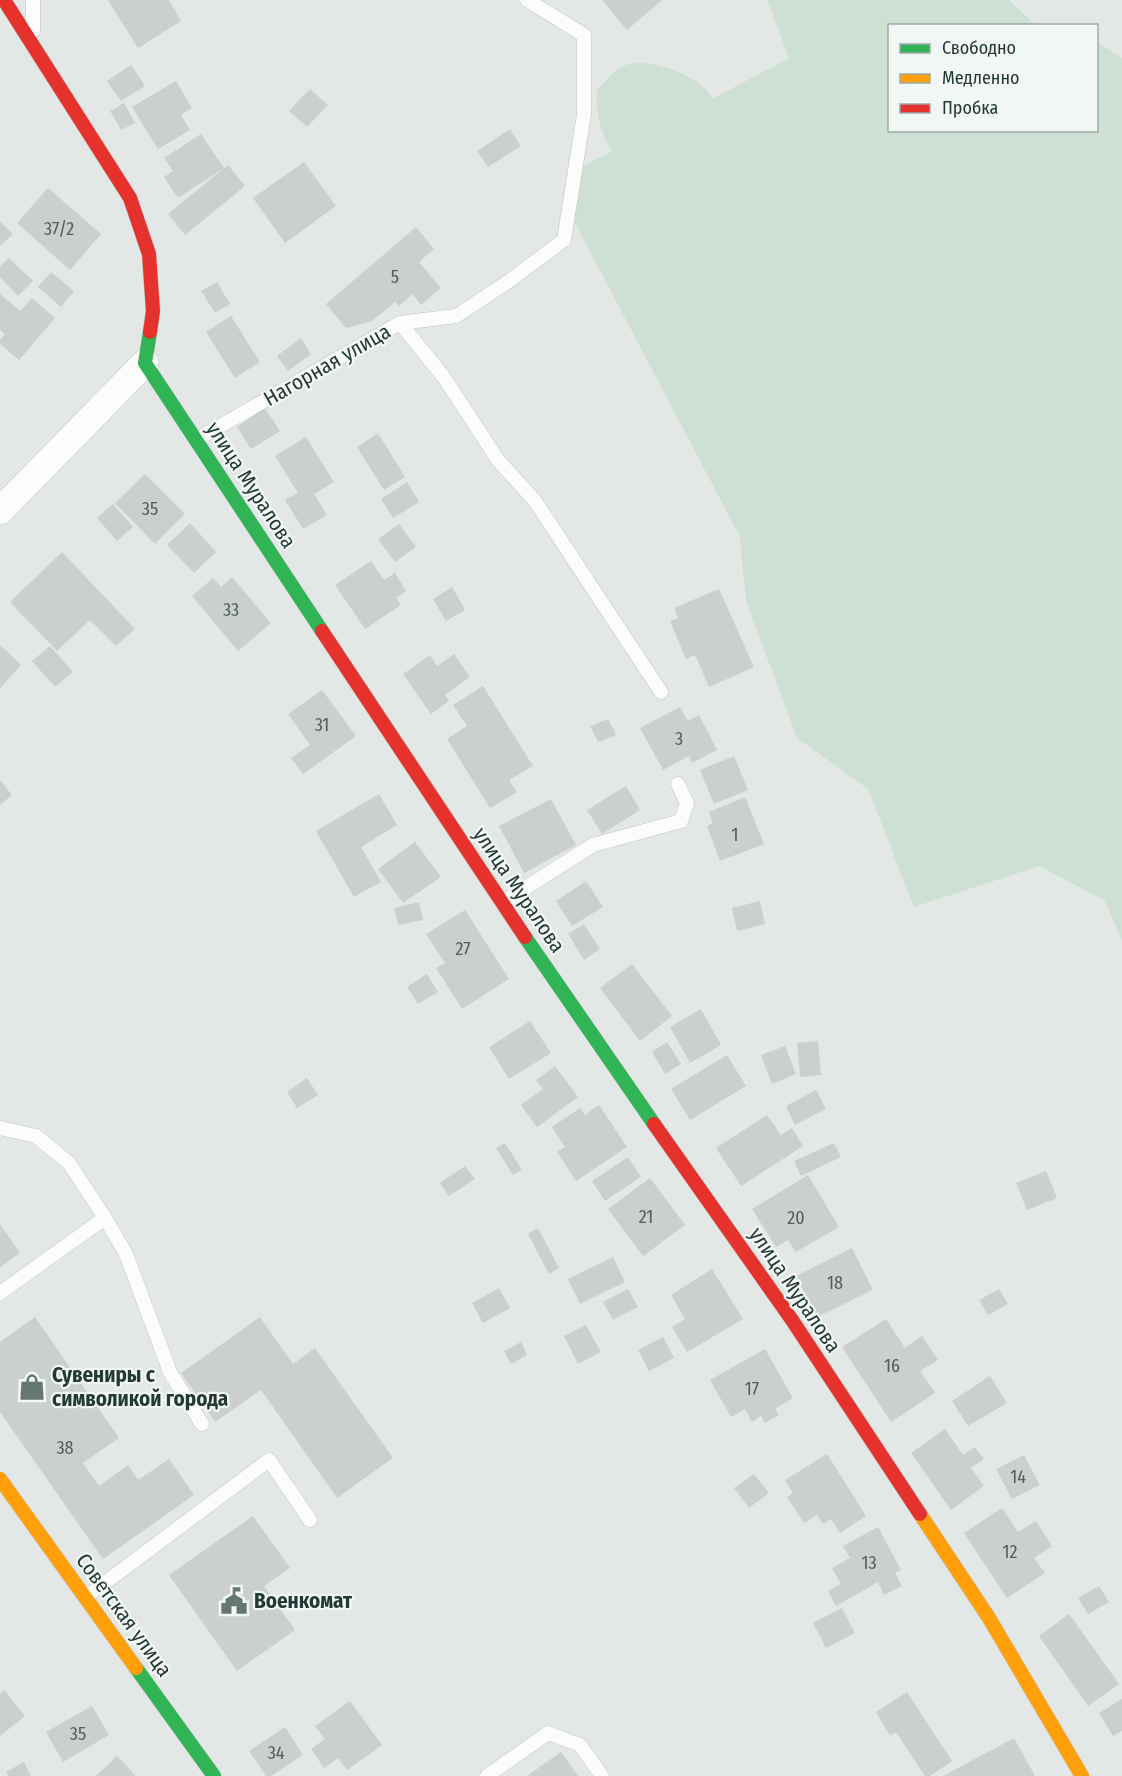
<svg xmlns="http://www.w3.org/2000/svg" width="1122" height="1776" viewBox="0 0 1122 1776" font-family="'Fira Sans Condensed',sans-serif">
<rect width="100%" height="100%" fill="#e3e8e6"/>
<!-- green -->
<path fill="#cee0d4" d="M767,0h242l26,25 -145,1v104h206l1,-88 25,16v882l-18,-40 -65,-34 -125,41 -46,-118 -71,-51 -51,-137 -6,-64 -167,-318 4,-50 35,-18c-12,-17 -17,-41 -15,-61 7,-7 15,-18 24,-23 21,-13 83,9 91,32l77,-41z"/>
<!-- building -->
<g fill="#cbcfce">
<path d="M108,0h61l12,21 -43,27z"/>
<path d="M602,0h60l-35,30z"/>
<path d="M131,65l14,21 -24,15 -14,-20z"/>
<path d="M176,81l16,27 -11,7 9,15 -32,19 -26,-42z"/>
<path d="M310,89l18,16 -21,22 -18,-16z"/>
<path d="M124,103l11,20 -14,7 -11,-19z"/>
<path d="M510,129l11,17 -33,21 -11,-16z"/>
<path d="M201,134l23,34 -46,30 -14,-21 9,-6 -9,-13z"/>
<path d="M304,162l32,44 -51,37 -32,-45z"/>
<path d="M228,165l17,21 -60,49 -17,-21z"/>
<path d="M48,188l53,46 -31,36 -53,-47z"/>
<path d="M0,221l13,13 -13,12z"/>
<path d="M416,227l18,22 -15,13 22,26 -20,17 -8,-11 -14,12 -4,-4 -23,19 -26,7 -20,-24z"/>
<path d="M9,258l24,23 -15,15 -18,-19v-11z"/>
<path d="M51,272l23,19 -13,16 -23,-20z"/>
<path d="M217,282l13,22 -15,9 -14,-22z"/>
<path d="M0,294l20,17 12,-13 23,20 -36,42 -19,-16v-4l5,-6 -5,-4z"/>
<path d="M231,316l29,46 -25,16 -29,-46z"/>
<path d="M301,338l10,16 -23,17 -11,-15z"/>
<path d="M265,408l15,23 -29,18 -14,-22z"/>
<path d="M378,433l27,44 -21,13 -27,-43z"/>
<path d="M306,437l28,45 -20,12 13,21 -24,14 -18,-29 13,-7 -23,-37z"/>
<path d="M145,474l40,40 -30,30 -40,-41z"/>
<path d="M407,482l12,20 -26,16 -12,-19z"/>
<path d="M113,504l20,23 -16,14 -20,-23z"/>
<path d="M190,523l26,29 -22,21 -27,-28z"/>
<path d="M399,524l17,23 -21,15 -17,-23z"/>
<path d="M62,552l73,77 -19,17 -26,-26 -33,31 -47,-49z"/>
<path d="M371,561l13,19 11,-7 11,18 -10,7 5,7 -36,24 -30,-44z"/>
<path d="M232,577l39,46 -33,28 -46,-55 21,-18 8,9z"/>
<path d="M452,587l13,23 -19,11 -13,-22z"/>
<path d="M719,589l35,78 -45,20 -14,-32 -9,4 -16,-38 8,-3 -4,-10z"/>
<path d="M0,645l21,20 -21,23z"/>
<path d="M50,646l23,26 -18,15 -23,-26z"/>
<path d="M454,654l16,23 -25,18 4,6 -18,13 -28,-40 27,-19 7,11z"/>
<path d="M483,686l50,80 -24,14 8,12 -27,16 -43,-69 20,-13 -14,-21z"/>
<path d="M322,690l34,46 -53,38 -12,-16 19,-13 -22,-31z"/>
<path d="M680,707l8,14 11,-6 18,35 -25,13 -3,-7 -26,14 -23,-42z"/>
<path d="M608,719l8,16 -18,7 -8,-16z"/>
<path d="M734,756l14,34 -34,14 -14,-34z"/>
<path d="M0,780l12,15 -12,10z"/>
<path d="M626,786l14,24 -38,24 -15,-24z"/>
<path d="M379,794l18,31 -36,22 20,35 -27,15 -38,-66z"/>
<path d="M745,797l19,47 -44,17 -13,-35 6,-3 -4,-11z"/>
<path d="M551,799l25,46 -52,28 -25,-47z"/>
<path d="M415,842l26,35 -38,26 -25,-34z"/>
<path d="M586,881l17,26 -31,19 -16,-25z"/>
<path d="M760,901l5,23 -28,7 -5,-23z"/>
<path d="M419,902l4,18 -25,5 -4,-17z"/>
<path d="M465,910l44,69 -47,30 -26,-41 9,-5 -19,-29z"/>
<path d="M584,924l16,25 -16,11 -16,-26z"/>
<path d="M632,964l40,52 -32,25 -40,-53z"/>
<path d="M427,974l11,18 -20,12 -11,-17z"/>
<path d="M701,1009l20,36 -31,18 -20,-36z"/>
<path d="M530,1021l21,32 -42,26 -20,-32z"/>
<path d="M818,1041l3,34 -21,2 -3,-34z"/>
<path d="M667,1042l14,22 -16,10 -13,-22z"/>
<path d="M785,1046l11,28 -24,10 -11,-29z"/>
<path d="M727,1055l19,31 -56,34 -19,-31z"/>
<path d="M555,1066l23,31 -41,30 -16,-22 22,-16 -7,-9z"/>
<path d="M307,1078l11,17 -21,13 -10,-16z"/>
<path d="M816,1090l10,19 -31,16 -9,-19z"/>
<path d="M599,1105l28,42 -51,34 -19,-29 8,-5 -13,-20 28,-19 5,7z"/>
<path d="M767,1115l14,20 11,-7 11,18 -62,40 -25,-38z"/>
<path d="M505,1143l17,27 -9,5 -17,-27z"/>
<path d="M834,1143l7,14 -40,19 -7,-15z"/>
<path d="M628,1157l13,20 -36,24 -13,-20z"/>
<path d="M465,1166l10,13 -26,17 -9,-13z"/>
<path d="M1046,1171l11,27 -30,12 -11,-27z"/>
<path d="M808,1175l31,52 -43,25 -8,-12 -12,7 -24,-38z"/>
<path d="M650,1178l35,47 -42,31 -35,-47z"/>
<path d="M0,1224l20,29 -20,14z"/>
<path d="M538,1228l21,40 -10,6 -21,-40z"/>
<path d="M852,1248l21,42 -56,27 -21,-41z"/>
<path d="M613,1257l12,25 -45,22 -12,-25z"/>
<path d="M712,1269l31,50 -56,33 -15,-25 13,-8 -14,-24z"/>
<path d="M499,1288l11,20 -27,15 -11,-20z"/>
<path d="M628,1289l10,18 -25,13 -10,-18z"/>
<path d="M999,1289l9,15 -20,11 -9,-15z"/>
<path d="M35,1317l84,121 -36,25 16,23 29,-21 10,15 31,-21 25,36 -91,64 -103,-147v-70z"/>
<path d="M260,1317l33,47 22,-16 78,110 -56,40 -76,-108 -46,32 -34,-49z"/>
<path d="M886,1319l19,29 17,-12 16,24 -18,11 15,22 -44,29 -49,-75z"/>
<path d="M586,1325l15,27 -23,12 -14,-28z"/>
<path d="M663,1337l11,21 -25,13 -11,-21z"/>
<path d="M521,1342l6,13 -16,9 -7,-13z"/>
<path d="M765,1349l28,49 -18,11 4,6 -14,8 -4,-7 -9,6 -7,-13 -14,8 -21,-37z"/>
<path d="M990,1376l17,27 -39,23 -16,-25z"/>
<path d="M945,1429l18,26 12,-8 9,12 -13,9 13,18 -33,24 -40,-57z"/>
<path d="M827,1454l39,62 -26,17 -9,-14 -8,5 -6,-9 -13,8 -17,-26 6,-4 -8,-13z"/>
<path d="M1024,1455l16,30 -28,14 -16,-30z"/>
<path d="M754,1474l15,19 -20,15 -15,-20z"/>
<path d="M1002,1508l16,24 18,-11 16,25 -18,12 11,15 -38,25 -43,-65z"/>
<path d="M253,1516l37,52 -26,18 31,44 -58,41 -68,-96z"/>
<path d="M878,1527l23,43 -6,3 7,13 -18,9 -6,-13 -42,24 -8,-15 13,-7 -9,-16 18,-10 -7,-12z"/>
<path d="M1099,1586l10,16 -21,12 -10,-16z"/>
<path d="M842,1608l13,25 -29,15 -13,-25z"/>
<path d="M1069,1614l50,70 -31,22 -49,-70z"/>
<path d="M4,1690l21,26 -25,20v-42z"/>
<path d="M907,1692l45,69 -22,15h-5l-29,-44 -6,4 -14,-24z"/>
<path d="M1122,1699v32l-9,5 -14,-23z"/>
<path d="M350,1701l32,44 -35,25 -9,-12 -14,10 -13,-19 14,-10 -10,-13z"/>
<path d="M92,1706l17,29 -46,27 -17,-30z"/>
<path d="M285,1727l18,28 -32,21h-5l-17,-25z"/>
<path d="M1014,1738l21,38h-92z"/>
<path d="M561,1752l17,24h-51z"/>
<path d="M117,1756l19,20h-40z"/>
<path d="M24,1762l7,14h-23l-2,-4z"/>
</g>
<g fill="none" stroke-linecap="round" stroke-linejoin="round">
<defs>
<g id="lane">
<path d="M33,31v-31"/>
<path d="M400,323l43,53 55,84 37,41 126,191"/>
<path d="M196,440l204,-117 56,-7 53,-35 55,-41 20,-126v-79l-57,-35"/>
<path d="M502,903l91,-58 88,-24 6,-18 -9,-19"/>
<path d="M0,1128l36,8 33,27 36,55 21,36 44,118 32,52"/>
<path d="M0,1293l105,-75"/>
<path d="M86,1597l183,-137 41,60"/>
<path d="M487,1776l61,-43 32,12 22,31"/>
</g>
<path id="street" d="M0,511l145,-148"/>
<g id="fast">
<path d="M150,332l-5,31 177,268"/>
<path d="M525,937l129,187"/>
<path d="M136,1668l78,108"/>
</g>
<g id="slow">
<path d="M0,1479l136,189"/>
<path d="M920,1514l69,104 93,158"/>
</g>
<g id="jam">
<path d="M4,0l126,198 19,56 4,57 -3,21"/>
<path d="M322,631l203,306"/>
<path d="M654,1124l138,196 128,194"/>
</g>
</defs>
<!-- lane casing -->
<use href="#lane" stroke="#c0c5c3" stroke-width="15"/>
<!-- street casing -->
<use href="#street" stroke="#c0c5c3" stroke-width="28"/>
<!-- fast casing -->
<use href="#fast" stroke="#c0c6c3" stroke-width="15"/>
<!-- slow casing -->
<use href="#slow" stroke="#c0c6c3" stroke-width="15"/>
<!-- jam casing -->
<use href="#jam" stroke="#c0c6c3" stroke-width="15"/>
<!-- lane -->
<use href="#lane" stroke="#fbfcfb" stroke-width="14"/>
<!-- street -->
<use href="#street" stroke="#fbfcfb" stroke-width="27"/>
<!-- fast -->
<use href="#fast" stroke="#30b455" stroke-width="14"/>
<!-- slow -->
<use href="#slow" stroke="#ff9f0a" stroke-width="14"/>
<!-- jam -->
<use href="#jam" stroke="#e5322d" stroke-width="14"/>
</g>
<!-- icons -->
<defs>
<symbol id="shop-bare" viewBox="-9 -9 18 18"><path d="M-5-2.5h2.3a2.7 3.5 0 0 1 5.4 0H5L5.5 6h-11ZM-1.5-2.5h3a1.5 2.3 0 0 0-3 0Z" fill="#667673" stroke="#f1f7f5" stroke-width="2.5" paint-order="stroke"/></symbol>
<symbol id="civic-bare" viewBox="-9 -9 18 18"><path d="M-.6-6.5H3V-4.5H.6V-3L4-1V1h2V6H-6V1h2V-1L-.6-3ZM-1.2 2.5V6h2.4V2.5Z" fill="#667673" stroke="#f1f7f5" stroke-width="2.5" paint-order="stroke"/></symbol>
</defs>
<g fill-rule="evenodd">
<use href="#shop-bare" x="13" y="1368" width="38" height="38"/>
<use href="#civic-bare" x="215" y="1582" width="38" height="38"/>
</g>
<g text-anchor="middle" stroke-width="4.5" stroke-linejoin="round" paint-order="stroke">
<!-- number labels -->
<g font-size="18" fill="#4e5f5c">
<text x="59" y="235">37/2</text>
<text x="395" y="283">5</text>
<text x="150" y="515">35</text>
<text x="231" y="616">33</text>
<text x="322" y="731">31</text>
<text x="679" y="745">3</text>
<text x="735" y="841">1</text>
<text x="463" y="955">27</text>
<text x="646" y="1223">21</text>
<text x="796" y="1224">20</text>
<text x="835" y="1289">18</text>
<text x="892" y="1372">16</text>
<text x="752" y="1395">17</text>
<text x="65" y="1454">38</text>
<text x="1018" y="1483">14</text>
<text x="1010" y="1558">12</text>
<text x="869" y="1569">13</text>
<text x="78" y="1740">35</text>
<text x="276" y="1759">34</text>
</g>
<!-- street labels -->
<g font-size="21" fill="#233935" stroke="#f1f7f5">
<text transform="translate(327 365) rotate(-30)" y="7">Нагорная улица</text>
<text transform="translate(251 485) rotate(57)" y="7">улица Муралова</text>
<text transform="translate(519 890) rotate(56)" y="7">улица Муралова</text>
<text transform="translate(795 1290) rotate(56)" y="7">улица Муралова</text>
<text transform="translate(124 1615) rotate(54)" y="7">Советская улица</text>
</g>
<!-- poi labels -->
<g font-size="21" font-weight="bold" fill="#233935" stroke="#f1f7f5" text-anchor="start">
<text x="52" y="1382">Сувениры с<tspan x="52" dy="24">символикой города</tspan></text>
<text x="254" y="1608">Военкомат</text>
</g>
</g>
<!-- legend -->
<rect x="888" y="24" width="210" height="108" fill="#f1f7f5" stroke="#9faba8" stroke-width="1.5"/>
<rect x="900" y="44" width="30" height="9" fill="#30b455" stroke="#9faba8" stroke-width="1.5"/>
<text x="942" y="54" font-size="18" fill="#233935">Свободно</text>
<rect x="900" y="74" width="30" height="9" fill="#ff9f0a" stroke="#9faba8" stroke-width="1.5"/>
<text x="942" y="84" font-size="18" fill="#233935">Медленно</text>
<rect x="900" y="104" width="30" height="9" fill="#e5322d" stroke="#9faba8" stroke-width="1.5"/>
<text x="942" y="114" font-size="18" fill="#233935">Пробка</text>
</svg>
